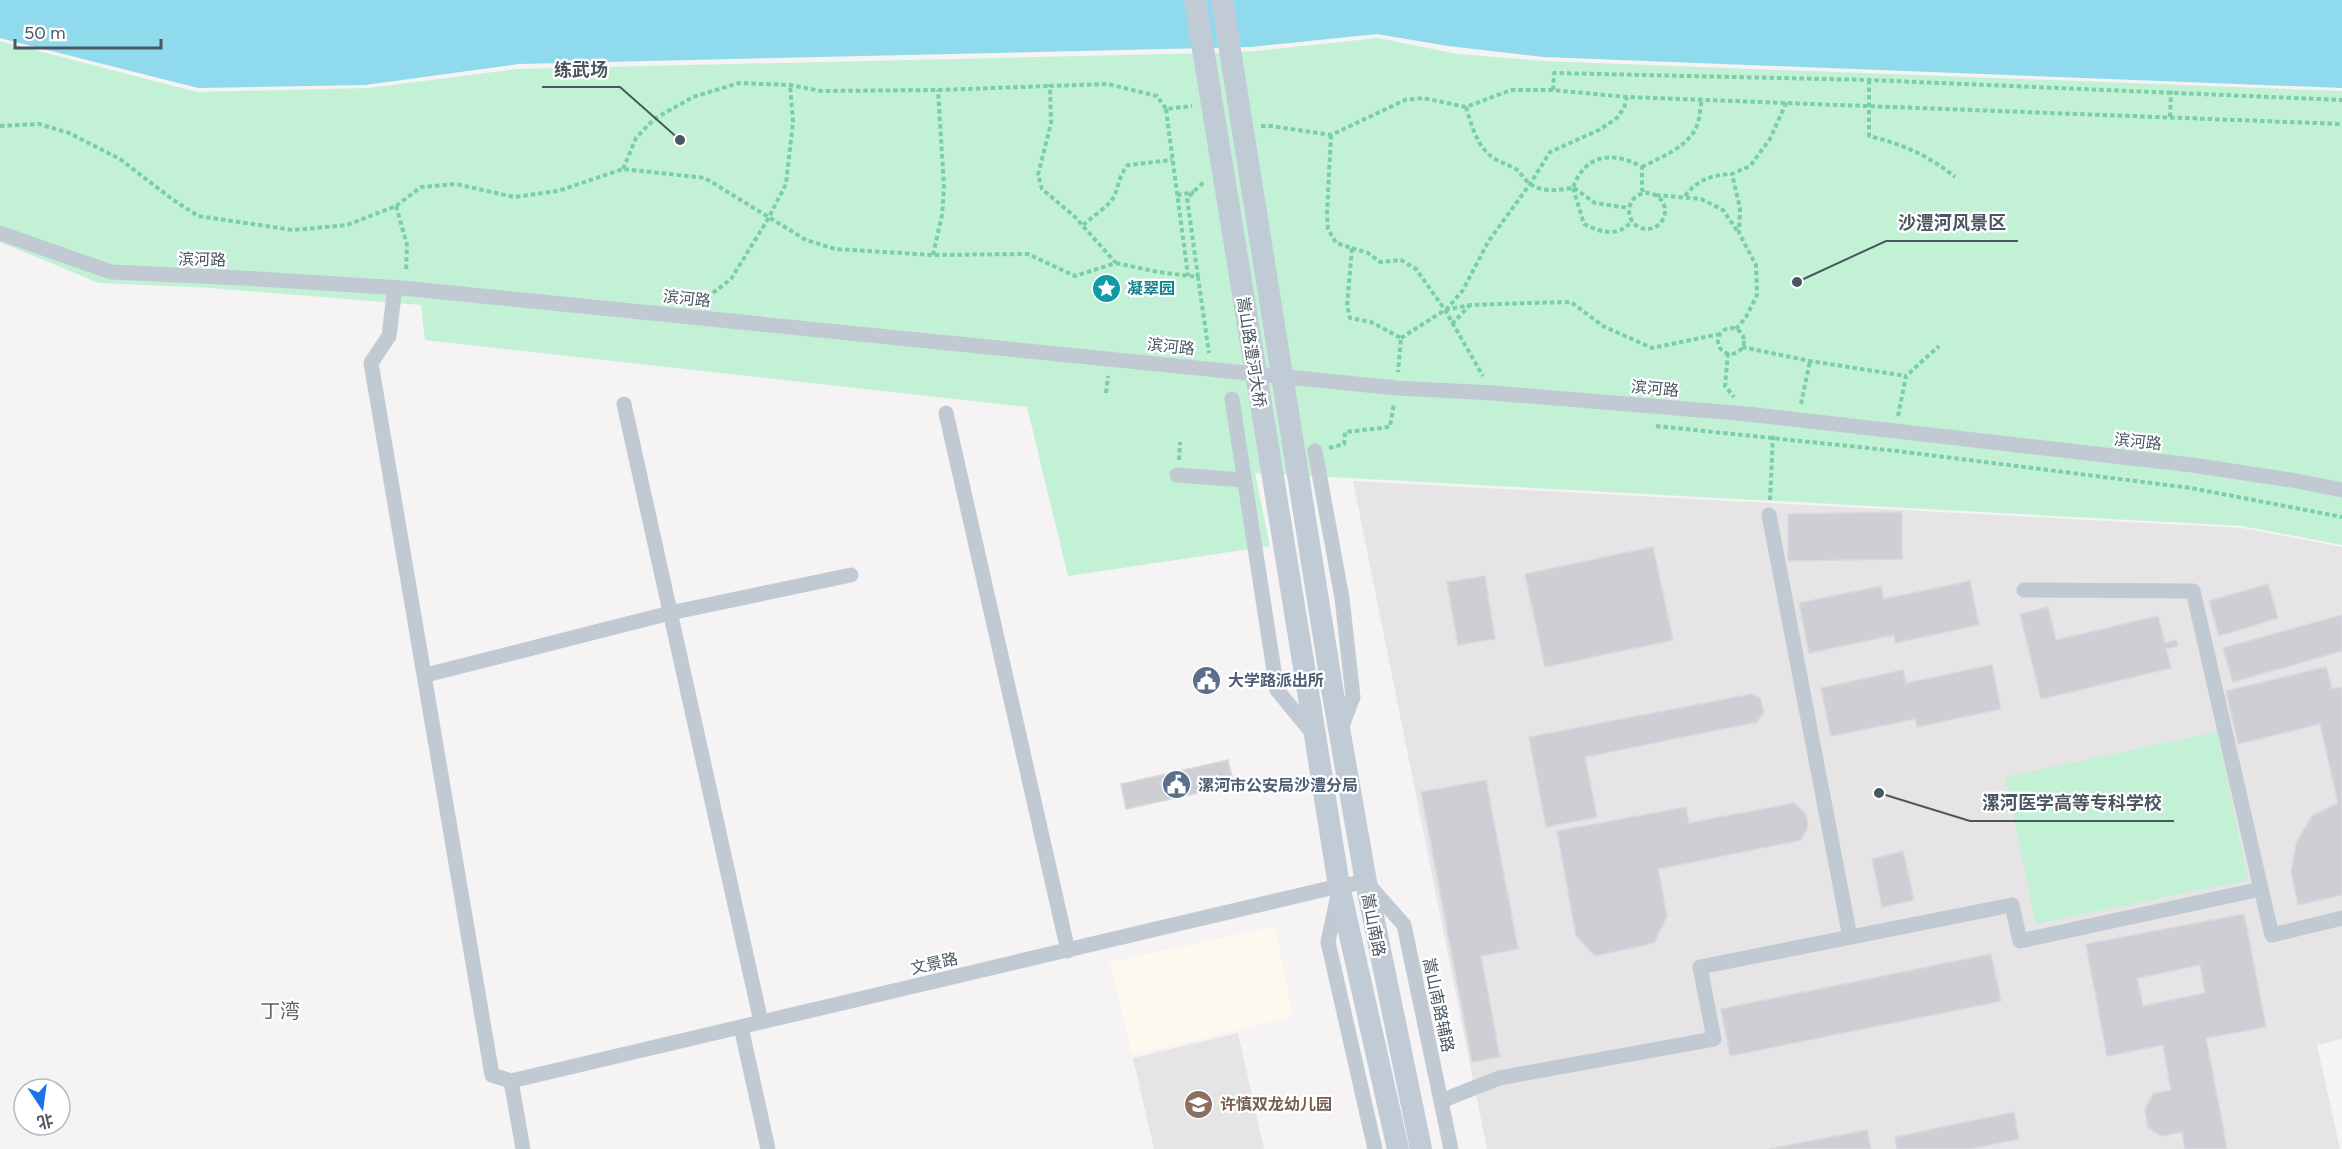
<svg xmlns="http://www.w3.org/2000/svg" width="2342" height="1149" viewBox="0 0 2342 1149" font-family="Figtree,'Noto Sans SC',sans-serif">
<rect width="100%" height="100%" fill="#f5f3f3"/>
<!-- commercial -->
<path fill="#fdf9ef" d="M1275,926l18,91 -161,38 -22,-93z"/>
<!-- education -->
<g fill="#e6e4e5">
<path d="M1353,481l889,47 100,19v492l-25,6 23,104h-853z"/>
<path d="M1238,1033l26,116h-110l-21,-91z"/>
</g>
<!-- green -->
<g fill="#c3f1d5">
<path d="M1378,38l79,16 86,7 799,30v454l-100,-19 -987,-53 15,73 -202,30 -41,-169 -602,-67 -4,-35 -211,-17 -111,-5 -99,-41v-201l197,51 171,-4 149,-19 697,-16 42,-2z"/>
<path d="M2217,732l31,148 -212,44 -31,-147z"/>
</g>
<!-- water -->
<path fill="#90daee" d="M0,0h2342v88l-798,-31 -96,-11 -71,-12 -127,13 -731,17 -154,21 -167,3 -198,-50z"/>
<!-- building -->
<g fill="#cdcfd5" stroke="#d7d9de" stroke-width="1.5" fill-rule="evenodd">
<path d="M1902,512v47l-114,2v-47z"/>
<path d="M1653,547l20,93 -128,27 -20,-93z"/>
<path d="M1485,576l10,63 -37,6 -11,-63z"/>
<path d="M1970,581l9,44 -84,18 -1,-8 -85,18 -10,-50 82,-17 3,13z"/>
<path d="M2268,584l10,34 -59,18 -10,-35z"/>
<path d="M2048,607l8,33 102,-24 7,27 11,-3 2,6 -12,3 5,19 -130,31 -21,-85z"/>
<path d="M2342,615v36l-109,31 -10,-34z"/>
<path d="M1992,665l9,44 -84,18 -2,-8 -84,17 -10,-48 82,-18 3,13z"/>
<path d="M2326,667l6,22 10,-2v208l-44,10 -7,-33 5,-29 16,-27 26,-13 -18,-79 -82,20 -12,-53z"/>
<path d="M1752,694l8,4 4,14 -7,10 -172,35 12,60 -51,10 -17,-90z"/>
<path d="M1228,760l6,25 -108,24 -5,-25z"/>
<path d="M1486,780l32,169 -37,7 19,101 -28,5 -51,-270z"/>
<path d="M1794,803l12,11 2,13 -7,13 -143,29 9,47 -13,27 -59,13 -19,-20 -19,-105 129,-24 3,16z"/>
<path d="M1903,851l11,49 -32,7 -10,-48z"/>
<path d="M2244,914l22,113 -60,11 21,111h-42l-3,-17 -21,4 -13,-8 -3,-19 8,-15 18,-4 -8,-45 -56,11 -21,-112zM2200,965l5,28 -62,13 -6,-28z"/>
<path d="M1991,954l10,47 -271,55 -9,-47z"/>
<path d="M2014,1112l5,27 -50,10h-72l-2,-12z"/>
<path d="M1867,1130l4,19h-102z"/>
</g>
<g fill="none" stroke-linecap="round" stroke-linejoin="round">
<!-- path -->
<g stroke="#7ad0a6" stroke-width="4" stroke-dasharray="4.5 3" stroke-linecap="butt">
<path d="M1869,80v56c33,8 59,19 86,41"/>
<path d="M1553,90l1,-17 315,7 473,20"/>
<path d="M1466,107c6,19 11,41 29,52 7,4 14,6 21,10 5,4 8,10 13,14 12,10 29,7 44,5 12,-35 41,-37 69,-21v22l2,4"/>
<path d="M1166,109l22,167"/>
<path d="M2170,117l1,-26"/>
<path d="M0,126l39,-2 30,9 51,26 52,40 26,17 95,14 54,-5 49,-19 25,-19 35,-3 58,13 44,-6 65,-22 82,9 101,62 29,9 98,6 95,-1 47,22 41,-13 -42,-47 -32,-27 -4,-14 13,-52 -1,-37 58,-2 49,12 9,13 26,-3"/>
<path d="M1261,126h10l60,9 74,-35 18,-2 43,9 45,-17h42l74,7 715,27"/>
<path d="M1331,135l-4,80 1,14 8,14 16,5 -5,58 3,12 21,4 30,16 -3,34"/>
<path d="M1642,167c19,-10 44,-19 54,-39 4,-9 4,-20 6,-29"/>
<path d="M623,169l13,-31 18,-19 39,-22 46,-14 51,2 31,6 117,-1 112,-4"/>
<path d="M1573,188l11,36c16,8 34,14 48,-3"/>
<path d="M1574,188l21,15 34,5"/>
<circle cx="1647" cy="211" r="18"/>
<path d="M1177,195l17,-3"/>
<path d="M1656,195l45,4 22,11 15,22"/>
<path d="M1685,196c13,-17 27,-21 47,-22"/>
<path d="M396,206l11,39 -1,27"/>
<path d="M1083,225c6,-5 27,-21 29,-25 8,-13 4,-20 16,-35l44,-5"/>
<path d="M1352,248l16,5 12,9 21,-2 15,9 29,41 38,66"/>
<path d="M933,255l9,-40 2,-28 -6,-97"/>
<path d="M1116,263l42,9 40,5 11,76"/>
<path d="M1198,277l-11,-79 18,-17"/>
<path d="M701,302l30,-23 37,-60 18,-35 7,-62 -3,-37"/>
<path d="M1446,310l17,-20 25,-48 42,-58 20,-32 49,-22 18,-12 7,-10 3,-11"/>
<path d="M1452,324l18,-19"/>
<circle cx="1731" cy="341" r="13"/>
<path d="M1736,329l10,-12 11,-22 -1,-30 -17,-32 1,-25 -8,-34 18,-8 20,-27 17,-38"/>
<path d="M1401,338l44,-28 25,-5 59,-2 42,-1 32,24 49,22 68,-14"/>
<path d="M1742,347l68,14 96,15"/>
<path d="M1728,353l-3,33 9,11"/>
<path d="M1106,393l2,-17"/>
<path d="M1801,404l9,-43"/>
<path d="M1898,416l8,-40 33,-30"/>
<path d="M1656,426l241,25 294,37 151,29"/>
<path d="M1329,448l15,-4 1,-12 45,-5 4,-24"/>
<path d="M1179,460l1,-18"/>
<path d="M1770,500l3,-65"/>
</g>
<!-- street -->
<g stroke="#c1cad2" stroke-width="15">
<path d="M0,233l111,39 132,6 159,10 995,100 96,5 255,21 444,51 99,15 51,10"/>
<path d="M395,287l-6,49 -18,27 121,712 19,6"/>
<path d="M1232,399l45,291 37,45"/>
<path d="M624,404l137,618"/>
<path d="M946,413l122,538"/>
<path d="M1315,451l27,147 11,99 -13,34"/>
<path d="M1177,475l67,5"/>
<path d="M1769,515l81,422"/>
<path d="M2024,590l169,1 68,298"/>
<path d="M426,675l244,-62 181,-38"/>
<path d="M1338,895l-10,47 47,207"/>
<path d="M741,1027l27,122"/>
<path d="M511,1081l828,-195 27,-4 38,43 47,224"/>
<path d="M511,1081l12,68"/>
<path d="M1441,1101l58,-23 215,-39 -14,-72 312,-62 8,36 241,-52 11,46 70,-17"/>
</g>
<!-- secondary -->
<g stroke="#c1cbd6" stroke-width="22">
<path d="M1334,700l32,182 55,267"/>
<path d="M1310,704l29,182 59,263"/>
</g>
<!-- secondary-bridge -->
<g stroke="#c1cbd6" stroke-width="22">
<path d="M1195,0l115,704"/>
<path d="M1222,0l112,700"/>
</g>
</g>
<!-- icons -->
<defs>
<symbol id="sight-disc" viewBox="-11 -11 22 22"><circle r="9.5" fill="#0f9aa8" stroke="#fff"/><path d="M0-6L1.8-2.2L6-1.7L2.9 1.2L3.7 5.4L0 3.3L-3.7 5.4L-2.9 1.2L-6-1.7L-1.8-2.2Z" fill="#fff"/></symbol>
<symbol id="civic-disc" viewBox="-11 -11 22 22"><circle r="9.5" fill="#5c6f8a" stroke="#fff"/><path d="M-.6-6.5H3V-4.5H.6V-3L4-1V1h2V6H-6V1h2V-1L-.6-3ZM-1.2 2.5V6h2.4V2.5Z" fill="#fff"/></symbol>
<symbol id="school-disc" viewBox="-11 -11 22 22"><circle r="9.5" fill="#8d6e63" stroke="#fff"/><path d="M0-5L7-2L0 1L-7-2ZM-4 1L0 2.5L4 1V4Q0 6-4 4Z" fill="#fff"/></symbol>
</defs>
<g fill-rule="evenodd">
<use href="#sight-disc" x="1090" y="272" width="33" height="33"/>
<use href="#civic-disc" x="1190" y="664" width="33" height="33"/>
<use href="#civic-disc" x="1160" y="768" width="33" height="33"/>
<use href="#school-disc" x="1182" y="1088" width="33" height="33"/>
</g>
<g text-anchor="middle" stroke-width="4.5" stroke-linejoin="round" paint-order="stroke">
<!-- street labels -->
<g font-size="16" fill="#4a5661" stroke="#fff">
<text transform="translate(202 259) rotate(1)" y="6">滨河路</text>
<text transform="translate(687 298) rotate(6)" y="6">滨河路</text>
<text transform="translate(1171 346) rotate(6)" y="6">滨河路</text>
<text transform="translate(1252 352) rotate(81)" y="6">嵩山路澧河大桥</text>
<text transform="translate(1655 388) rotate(5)" y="6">滨河路</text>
<text transform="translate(2138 441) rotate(6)" y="6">滨河路</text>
<text transform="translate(1374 925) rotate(79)" y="6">嵩山南路</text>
<text transform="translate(934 963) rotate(-13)" y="6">文景路</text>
<text transform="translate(1439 1005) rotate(78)" y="6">嵩山南路辅路</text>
</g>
<!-- culture labels -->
<g font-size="16" font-weight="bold" fill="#0d838f" stroke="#fff" text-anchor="start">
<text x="1127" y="294">凝翠园</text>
</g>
<!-- service labels -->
<g font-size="16" font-weight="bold" fill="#4e5e75" stroke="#fff" text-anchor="start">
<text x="1228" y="686">大学路派出所</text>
<text x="1198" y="791">漯河市公安局沙澧分局</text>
</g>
<!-- education labels -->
<g font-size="16" font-weight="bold" fill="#785e54" stroke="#fff" text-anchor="start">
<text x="1220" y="1110">许慎双龙幼儿园</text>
</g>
<!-- quarter labels -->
<g font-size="20" fill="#5f6368" stroke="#fff">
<text x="280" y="1018">丁湾</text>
</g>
</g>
<!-- callouts -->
<path fill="none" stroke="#4a5661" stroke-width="2" d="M680 140L620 87H542M1797 282L1886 241H2018M1879 793L1970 821H2174"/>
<g fill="#4a5661" stroke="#fff" stroke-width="2">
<circle cx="680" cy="140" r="6"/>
<circle cx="1797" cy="282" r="6"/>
<circle cx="1879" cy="793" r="6"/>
</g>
<g font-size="18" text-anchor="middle" font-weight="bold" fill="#4a5661" stroke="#fff" stroke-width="4.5" stroke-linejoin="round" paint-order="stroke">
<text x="581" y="76">练武场</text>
<text x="1952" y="229">沙澧河风景区</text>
<text x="2072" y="809">漯河医学高等专科学校</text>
</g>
<!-- north arrow -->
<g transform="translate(42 1107) rotate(167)"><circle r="28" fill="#ffffff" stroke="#b7bbc0" stroke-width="1.5"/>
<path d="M0-4.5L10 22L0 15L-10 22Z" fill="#1a73e8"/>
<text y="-9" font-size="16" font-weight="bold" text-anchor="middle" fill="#4a5661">北</text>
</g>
<!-- scale -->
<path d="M15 39v9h146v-9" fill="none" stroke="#4a5661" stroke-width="3"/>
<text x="24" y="39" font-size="18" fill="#4a5661" stroke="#ffffff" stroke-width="4.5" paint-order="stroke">50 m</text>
</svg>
